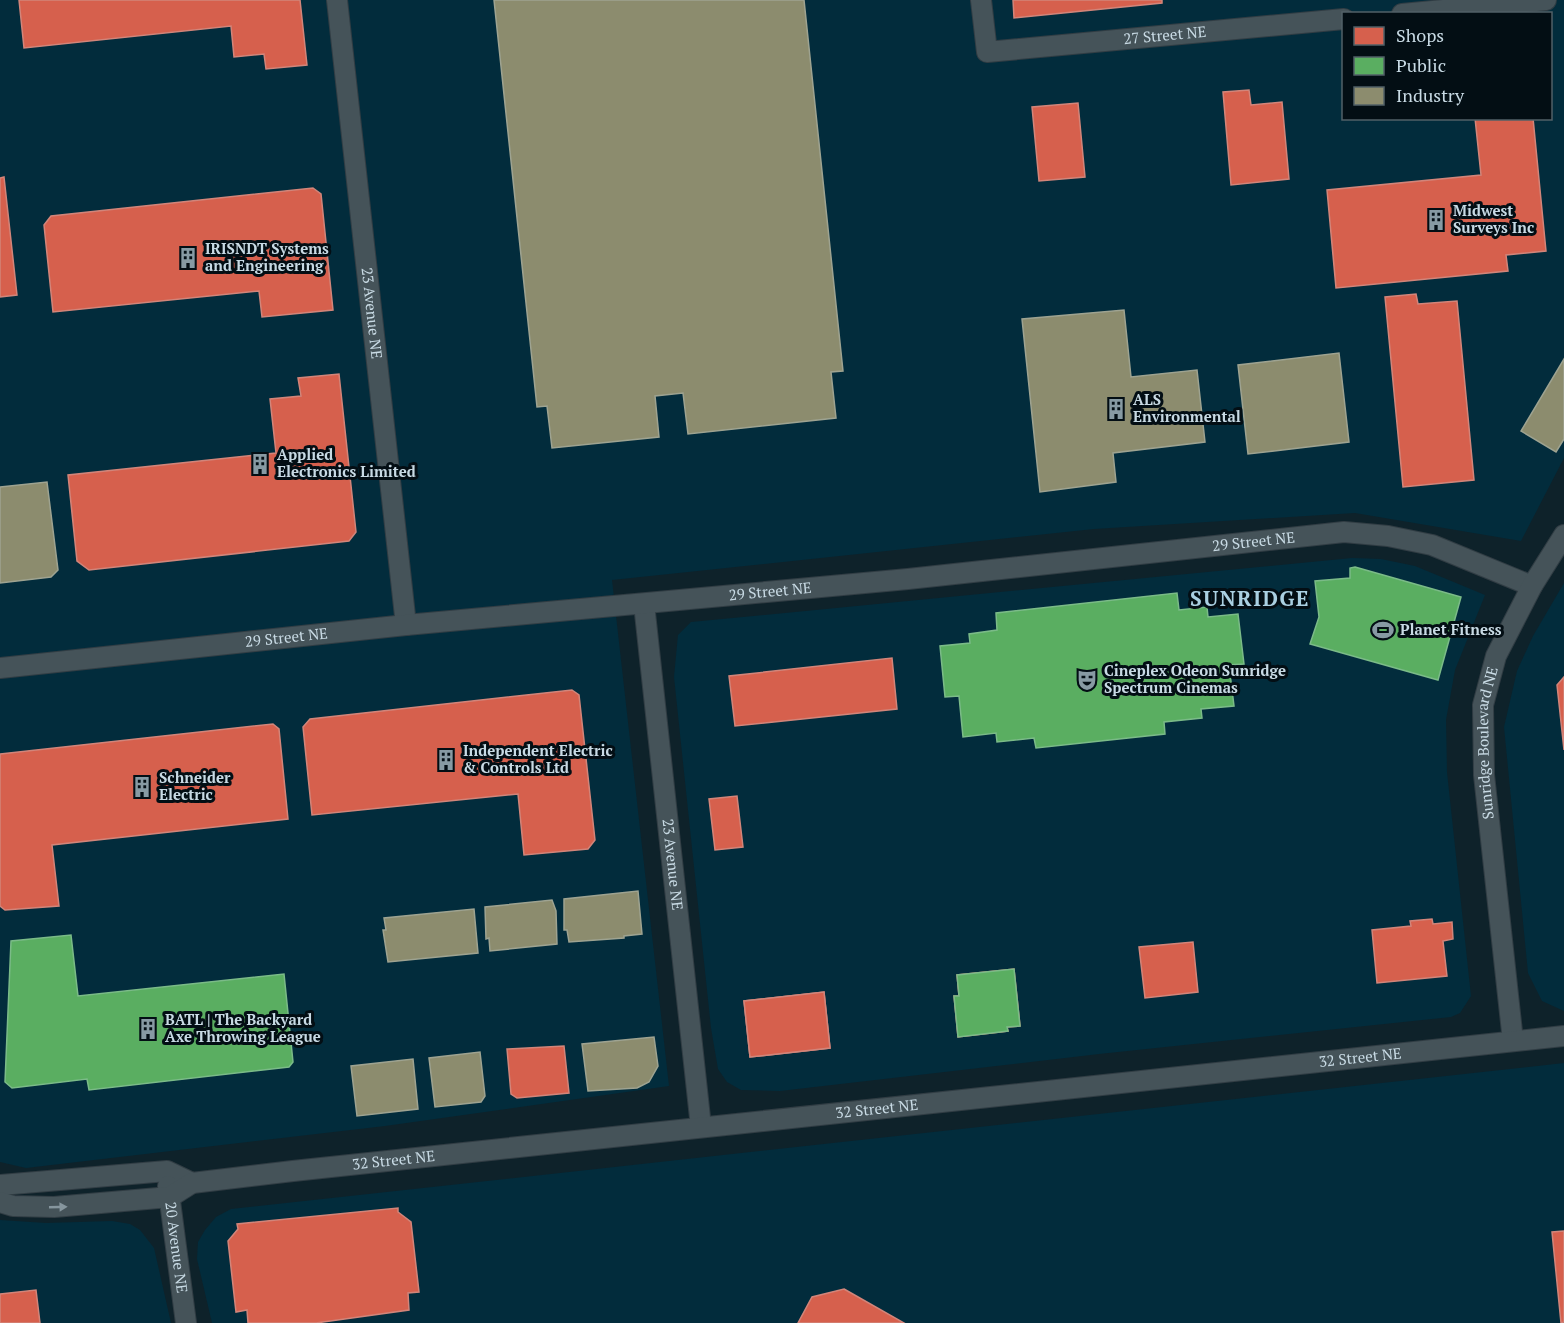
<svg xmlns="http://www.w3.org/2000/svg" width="1564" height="1323" viewBox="0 0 1564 1323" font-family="'PT Serif',serif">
<rect width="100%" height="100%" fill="#0e222a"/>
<!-- built -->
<g fill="#022c3c" fill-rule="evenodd">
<path d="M0,0h1564v458l-43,83 -166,-28 -261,16 -482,51 57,506 -284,40 -359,42 -26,-6zM1344,14h206v104h-206z"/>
<path d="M1352,558l29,1 34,7 70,29 -30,75 -9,50 1,52 24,224 -11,17 -9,4 -352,37 -319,37 -39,-1 -14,-8 -9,-13 -7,-41 -37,-351 4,-42 13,-13z"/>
<path d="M1564,583v428l-22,-10 -14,-28 -24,-246 13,-56 16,-35z"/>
<path d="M1564,1063v260h-1352l-15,-64 1,-17 7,-12 11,-13 15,-8z"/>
<path d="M0,1220l46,3 66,-2 18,3 10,6 14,18 17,75h-171z"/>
</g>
<!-- shops -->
<g fill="#d6604d" stroke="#d2857a" stroke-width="1.5">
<path d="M19,0h281l7,65 -41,4 -2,-15 -30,3 -3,-31 -207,22z"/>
<path d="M1013,0h149v3l-148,15z"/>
<path d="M1249,90l2,15 31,-3 7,77 -58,6 -8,-93z"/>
<path d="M1078,103l7,74 -46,4 -7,-74z"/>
<path d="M1475,118h58l13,133 -40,4 2,16 -172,17 -9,-98 154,-15z"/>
<path d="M4,177l13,118 -17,2v-119z"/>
<path d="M313,188l8,6 12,116 -71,7 -3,-26 -206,21 -9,-87 7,-9z"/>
<path d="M1416,294l2,10 39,-3 17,179 -71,7 -18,-190z"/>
<path d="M339,374l17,158 -7,9 -260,29 -12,-9 -9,-86 208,-22 -6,-54 31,-3 -3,-18z"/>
<path d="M892,658l5,51 -162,17 -6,-50z"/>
<path d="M1564,677v73l-7,-65z"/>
<path d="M572,690l7,5 16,145 -7,9 -64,6 -6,-61 -206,21 -9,-88 7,-8z"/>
<path d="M273,724l6,5 9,90 -236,26 7,61 -54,4 -5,-4v-152z"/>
<path d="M737,796l6,51 -28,3 -6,-51z"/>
<path d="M1432,919l1,5 19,-2 1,17 -10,2 4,35 -70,7 -5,-53 39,-4 -1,-5z"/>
<path d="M1193,942l5,50 -53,6 -6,-51z"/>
<path d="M1014,969l6,57 -13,1 1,4 -50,6 -4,-41h5l-2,-21z"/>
<path d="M824,992l6,56 -80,9 -6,-56z"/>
<path d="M824,992l6,56 -80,9 -6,-56z"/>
<path d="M564,1046l5,47 -52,5 -6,-4 -4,-45z"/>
<path d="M398,1208v4l13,10 8,70 -11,1 1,17 -93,13h-68l-1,-13 -11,2 -8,-71 10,-12 -1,-5z"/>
<path d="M1564,1231v91l-3,1 -9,-91z"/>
<path d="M844,1289l60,34h-106l14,-26z"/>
<path d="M36,1290l4,33h-40v-29z"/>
</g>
<!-- public -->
<g fill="#5aae61" stroke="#7bbb88" stroke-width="1.5">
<path d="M1355,567l106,30 -23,83 -128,-36 9,-27 -4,-36 35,-3v-10z"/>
<path d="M1177,593l2,17 28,-3 1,10 30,-3 6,50 -15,1 5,41 -33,3 1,9 -38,4 1,12 -129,14 -2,-10 -37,4 -1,-9 -33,4 -4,-41 -14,1 -5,-51 30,-3 -1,-9 28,-4 -1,-17z"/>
<path d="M71,935l7,61 206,-22 9,88 -4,5 -200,23 -2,-11 -75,9 -7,-6 6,-141z"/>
<path d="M1014,969l6,57 -13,1 1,4 -50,6 -4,-41h5l-2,-21z"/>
</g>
<!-- industry -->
<g fill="#8c8c6e" stroke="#9ea391" stroke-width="1.5">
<path d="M494,0h310l39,371 -12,1 5,46 -148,16 -5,-41 -28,3 4,41 -107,11 -5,-42 -10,1z"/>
<path d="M1124,310l7,67 66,-7 8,72 -92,11 3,29 -76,10 -18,-173z"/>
<path d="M1339,353l10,89 -101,12 -10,-89z"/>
<path d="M1564,359v80l-8,13 -35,-21z"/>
<path d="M47,482l11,88 -7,7 -51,6v-96z"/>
<path d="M638,891l4,43 -18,2v2l-55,4 -2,-12h-3v-31z"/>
<path d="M552,900l4,11 1,33 -67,7 -1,-13 -3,1 -1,-32z"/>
<path d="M474,909l4,44 -90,9 -5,-32h3l-2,-12z"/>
<path d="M654,1037l4,29 -9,16 -12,6 -49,3 -6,-47z"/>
<path d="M480,1052l5,44 -4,6 -46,5 -6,-49z"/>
<path d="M413,1059l5,50 -61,7 -6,-50z"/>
</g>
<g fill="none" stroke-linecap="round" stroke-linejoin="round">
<defs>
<g id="minor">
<path id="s1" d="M337,0l69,625"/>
<path id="s2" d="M981,0l6,52 357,-33"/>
<path d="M1402,14l144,-14"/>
<path id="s3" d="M644,604l57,523"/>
<path id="s4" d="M0,668l406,-43 502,-46 436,-47 44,4 44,9 100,41"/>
<path id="s5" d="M1513,1041l-29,-266 -1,-70 13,-49 36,-70 32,-51"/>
<path d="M0,1185l167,-14 25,12"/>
<path id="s6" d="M168,1186l18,137"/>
<path id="s7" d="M0,1202l13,4 41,1 116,-10 22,-14 101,-12 1271,-135"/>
</g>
</defs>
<!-- minor casing -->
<use href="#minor" stroke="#313d44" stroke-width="22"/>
<!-- minor -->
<use href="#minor" stroke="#455359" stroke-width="20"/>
</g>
<!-- one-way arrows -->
<defs><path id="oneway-solid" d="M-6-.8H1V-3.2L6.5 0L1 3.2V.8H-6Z" transform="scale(1.5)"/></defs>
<use fill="#86969e" href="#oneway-solid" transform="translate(58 1207) rotate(-2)"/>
<!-- icons -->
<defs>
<symbol id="building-bare" viewBox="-9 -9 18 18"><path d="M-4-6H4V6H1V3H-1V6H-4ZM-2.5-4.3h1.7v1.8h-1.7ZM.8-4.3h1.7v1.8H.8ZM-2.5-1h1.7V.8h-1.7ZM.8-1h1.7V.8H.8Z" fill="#879aa3" stroke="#030e14" stroke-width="2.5" paint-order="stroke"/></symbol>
<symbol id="stadium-bare" viewBox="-9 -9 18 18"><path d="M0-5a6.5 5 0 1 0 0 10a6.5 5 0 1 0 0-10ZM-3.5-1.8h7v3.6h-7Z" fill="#879aa3" stroke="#030e14" stroke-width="2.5" paint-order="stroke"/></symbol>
<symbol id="theatre-bare" viewBox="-9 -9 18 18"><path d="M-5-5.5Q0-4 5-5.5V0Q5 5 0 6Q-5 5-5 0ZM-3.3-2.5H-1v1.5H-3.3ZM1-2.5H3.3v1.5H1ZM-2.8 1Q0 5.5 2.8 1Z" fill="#879aa3" stroke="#030e14" stroke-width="2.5" paint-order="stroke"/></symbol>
</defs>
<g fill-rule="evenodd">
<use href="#building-bare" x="1421" y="205" width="30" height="30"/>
<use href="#building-bare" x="173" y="243" width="30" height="30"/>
<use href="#building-bare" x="1101" y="394" width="30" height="30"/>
<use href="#building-bare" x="245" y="449" width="30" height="30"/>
<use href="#stadium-bare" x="1368" y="615" width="30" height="30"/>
<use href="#theatre-bare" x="1072" y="665" width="30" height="30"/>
<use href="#building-bare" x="431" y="745" width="30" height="30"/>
<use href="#building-bare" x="127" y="772" width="30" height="30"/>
<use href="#building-bare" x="133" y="1014" width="30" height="30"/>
</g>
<g text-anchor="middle" stroke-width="6" stroke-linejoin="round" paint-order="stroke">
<!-- street labels -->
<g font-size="15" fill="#c8dae4" stroke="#030e14">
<text dy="5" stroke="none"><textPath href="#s2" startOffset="231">27 Street NE</textPath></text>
<text dy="5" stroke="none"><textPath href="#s1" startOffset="315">23 Avenue NE</textPath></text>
<text dy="5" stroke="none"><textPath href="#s4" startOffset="1260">29 Street NE</textPath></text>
<text dy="5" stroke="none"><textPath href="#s4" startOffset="774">29 Street NE</textPath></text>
<text dy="5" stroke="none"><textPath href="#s4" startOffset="288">29 Street NE</textPath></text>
<text dy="5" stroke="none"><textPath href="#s5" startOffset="300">Sunridge Boulevard NE</textPath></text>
<text dy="5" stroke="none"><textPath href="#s3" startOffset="262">23 Avenue NE</textPath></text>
<text dy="5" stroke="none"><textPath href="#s7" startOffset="1372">32 Street NE</textPath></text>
<text dy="5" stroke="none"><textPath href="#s7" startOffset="886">32 Street NE</textPath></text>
<text dy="5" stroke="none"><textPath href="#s7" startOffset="400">32 Street NE</textPath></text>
<text dy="5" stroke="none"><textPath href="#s6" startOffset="62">20 Avenue NE</textPath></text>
</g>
<!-- poi labels -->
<g font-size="15" font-weight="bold" fill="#c8dae4" stroke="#030e14" text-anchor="start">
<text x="1453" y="216">Midwest<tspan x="1453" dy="17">Surveys Inc</tspan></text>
<text x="205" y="254">IRISNDT Systems<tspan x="205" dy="17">and Engineering</tspan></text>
<text x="1133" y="405">ALS<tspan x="1133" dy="17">Environmental</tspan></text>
<text x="277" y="460">Applied<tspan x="277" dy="17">Electronics Limited</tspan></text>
<text x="1400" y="635">Planet Fitness</text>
<text x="1104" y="676">Cineplex Odeon Sunridge<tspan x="1104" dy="17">Spectrum Cinemas</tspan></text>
<text x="463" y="756">Independent Electric<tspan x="463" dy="17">&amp; Controls Ltd</tspan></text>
<text x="159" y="783">Schneider<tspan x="159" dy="17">Electric</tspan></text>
<text x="165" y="1025">BATL | The Backyard<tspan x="165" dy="17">Axe Throwing League</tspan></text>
</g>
<!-- district labels -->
<g font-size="21" font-weight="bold" letter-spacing="1.5" fill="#aad0e2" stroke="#030e14">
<text x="1250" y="606">SUNRIDGE</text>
</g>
</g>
<!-- legend -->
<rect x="1342" y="12" width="210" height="108" fill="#030e14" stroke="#526067" stroke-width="1.5"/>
<rect x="1354" y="27" width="30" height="18" fill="#d6604d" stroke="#526067" stroke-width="1.5"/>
<text x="1396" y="42" font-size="18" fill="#c8dae4">Shops</text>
<rect x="1354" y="57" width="30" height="18" fill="#5aae61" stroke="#526067" stroke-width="1.5"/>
<text x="1396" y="72" font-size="18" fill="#c8dae4">Public</text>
<rect x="1354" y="87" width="30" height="18" fill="#8c8c6e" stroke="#526067" stroke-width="1.5"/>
<text x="1396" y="102" font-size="18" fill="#c8dae4">Industry</text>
</svg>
